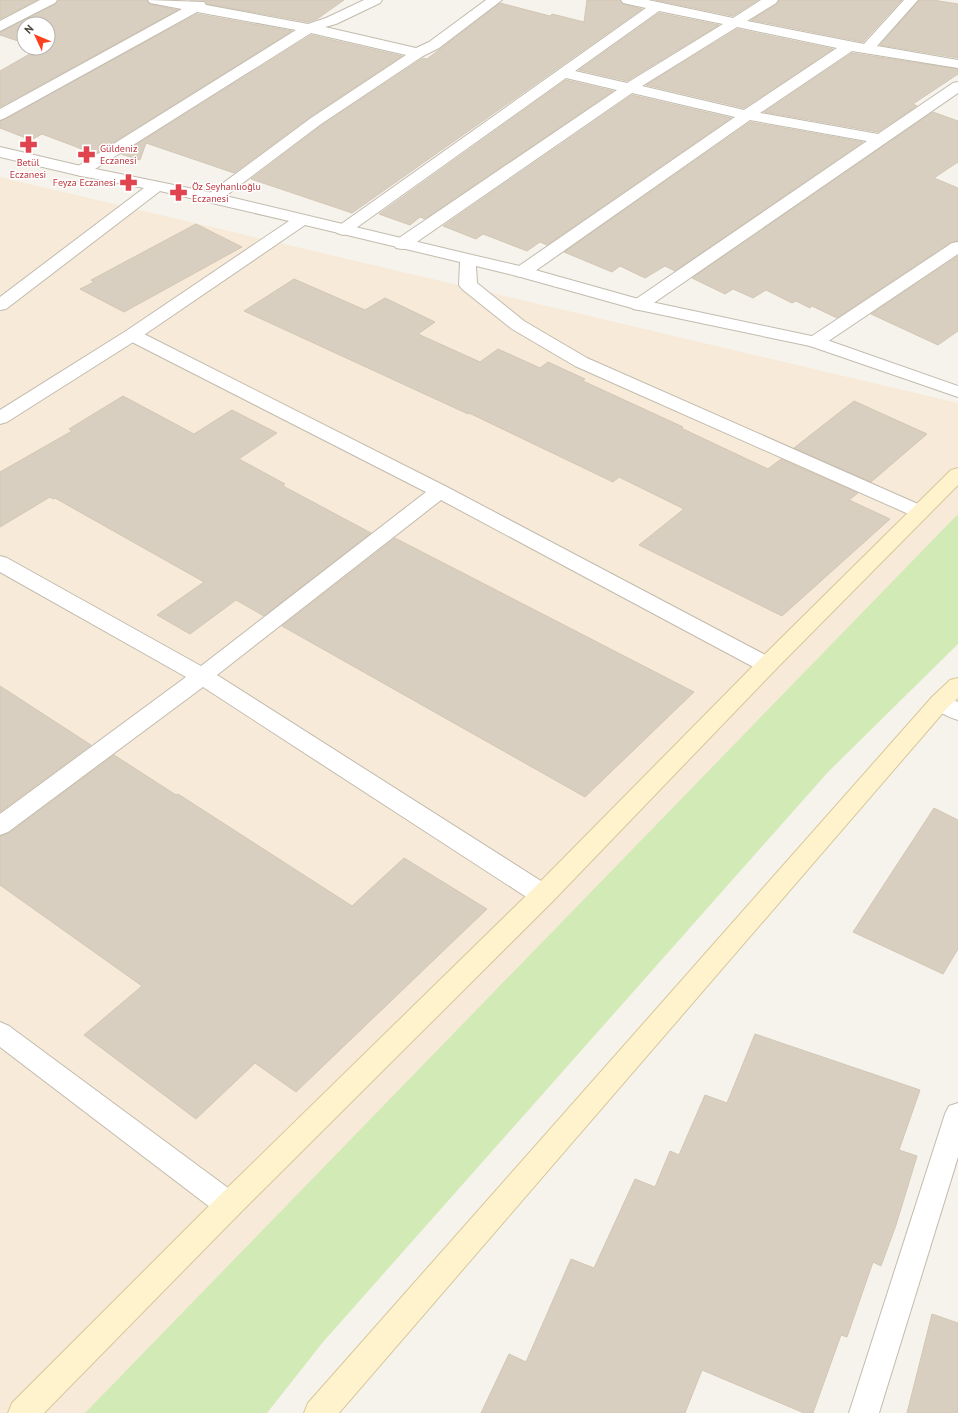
<svg xmlns="http://www.w3.org/2000/svg" width="958" height="1413" viewBox="0 0 958 1413" font-family="'PT Sans',sans-serif">
<rect width="100%" height="100%" fill="#f6f3ec"/>
<!-- commercial -->
<path fill="#f7ead8" d="M0,177l958,226v152l-793,858h-165z"/>
<!-- green -->
<path fill="#d2eab5" d="M958,514v130l-130,128 -505,570 -56,71h-182z"/>
<!-- building -->
<g fill="#d8cfc1" stroke="#d3c7b4">
<path d="M0,0h37l-37,19z"/>
<path d="M58,0h89l3,4 28,6 -178,97v-36l40,-23h8v-24h-24v19l-24,-8v-3l56,-28z"/>
<path d="M190,0h154l-27,19 -9,3 -101,-18 -3,-4z"/>
<path d="M587,0h33l3,4 19,5 -290,204 -101,-34 71,-54 101,-67 4,1 73,-56 50,13 2,-2 32,8z"/>
<path d="M655,0h103l-25,16z"/>
<path d="M779,0h123l-39,42 -112,-22 26,-16z"/>
<path d="M919,0h14l25,4v54l-78,-13z"/>
<path d="M659,13l60,12 -92,56 -48,-11z"/>
<path d="M197,14l95,17 -197,123 -53,-20 -11,6 -31,-12v-7z"/>
<path d="M737,29l96,20 -89,59 -98,-23z"/>
<path d="M311,35l91,21 -92,61 -76,56 -88,-30 -6,17 -19,-6z"/>
<path d="M852,53l106,16v5l-45,30 4,2 -39,26 -114,-20z"/>
<path d="M566,80l47,11 -188,128 -5,-2 -10,8 -31,-11z"/>
<path d="M632,95l99,23 -184,127 -7,-3 -13,9 -44,-17 -7,5 -33,-13z"/>
<path d="M933,112l25,9v41l-24,16 24,10v53l-7,1 -114,76 -25,-12 -2,2 -14,-7 -4,2 -26,-13 -13,8 -20,-9 -8,5 -33,-16z"/>
<path d="M750,122l113,20 -188,129 -10,-5 -20,12 -25,-12 -8,6 -48,-20z"/>
<path d="M196,224l46,23 -118,65 -44,-23 14,-7 -3,-2z"/>
<path d="M958,256v75l-20,14 -67,-31z"/>
<path d="M294,279l71,31 20,-12 50,24 -17,12 62,28 18,-13 42,19 8,-6 37,17 -2,2 100,46 -2,1 87,41 13,-10 77,34 -9,7 41,19 -108,97 -143,-71 45,-36 -65,-32 -6,5 -144,-69 -1,1 -224,-103z"/>
<path d="M123,396l71,38 38,-24 45,23 -38,26 46,25 -2,2 88,47 -107,83 -28,-16 -46,34 -33,-19 47,-33 -149,-84 -2,1 -3,-2 -50,30v-55l72,-41 -3,-2z"/>
<path d="M854,401l73,33 -56,48 -77,-34z"/>
<path d="M395,538l299,154 -109,105 -303,-171z"/>
<path d="M0,686l91,59 -91,67z"/>
<path d="M114,755l62,40 2,-1 174,112 52,-48 83,51 -191,183 -41,-29 -59,56 -112,-84 58,-49 -142,-101v-49l9,-3z"/>
<path d="M934,808l24,12v129l-15,25 -90,-42z"/>
<path d="M755,1034l165,56 -21,60 18,6 -21,69 -15,41 -8,-4 -26,75 -6,-2 -28,78h-9l-102,-43 -17,43h-204l28,-59 17,8 45,-103 23,9 41,-89 20,8 15,-36 9,4 26,-60 22,8z"/>
<path d="M932,1314l26,9v90h-51z"/>
</g>
<g fill="none" stroke-linecap="round" stroke-linejoin="round">
<defs>
<g id="minor">
<path d="M40,0h17l-2,3 -55,28v-10z"/>
<path d="M148,0l56,2 2,3 102,19 18,-6 38,-18h18l-2,3 -44,21 -11,3 91,21 13,-6 57,-42h16l-63,48 -16,8 -102,68 -102,77 -6,2 -6,-2 -2,-3 2,-3 104,-77 95,-63 -95,-22 -224,141 -6,2 -6,-2 -2,-3 2,-3 221,-138 -99,-18 -192,106 -5,2v-11l182,-100 -32,-6z"/>
<path d="M621,0h27l85,18 28,-18h17l-2,3 -29,18 117,23 40,-44h14l-41,46 81,14v8l-106,-17 -92,62 118,21 75,-51 5,-1v11l-313,216 -6,1 -6,-1 -3,-4 3,-4 234,-160 -117,-21 -222,156 -6,1 -6,-1 -2,-4 2,-4 219,-151 -103,-24 -224,155 -6,1 -6,-1 -2,-4 2,-4 221,-150 -51,-12 -217,155 -6,2 -6,-2 -2,-3 2,-3 309,-219 -23,-5zM659,11l64,13 -96,59 -52,-12zM737,27l100,21 -93,62 -102,-24z"/>
<path d="M958,242v12l-137,92 -6,1 -6,-1 -3,-4 3,-4 143,-95z"/>
<path d="M132,330l6,1 309,156 328,173 3,5 -3,5 -8,2 -8,-2 -318,-170 -224,175 335,213 3,7 -3,7 -9,2 -9,-2 -331,-215 -195,145 -8,3v-21l186,-137 -186,-105v-16l7,2 194,108 225,-174 -300,-153 -3,-4 3,-4z"/>
<path d="M940,694l18,8v18c-10,-3 -23,-9 -29,-18l3,-5z"/>
<path d="M0,1022l9,4 230,170 4,9 -4,9 -10,3 -10,-3 -219,-167z"/>
<path d="M958,1103v54l-79,256h-30l96,-299 4,-8z"/>
</g>
<path id="tertiary" d="M0,147l81,19 132,27 255,61 60,14 114,32 179,38 137,48v11l-148,-51 -171,-36 -122,-34 -41,-10 1,17 47,38 63,37 340,150 3,4 -3,4 -7,2 -7,-2 -338,-150 -63,-37 -50,-40 -3,-4 1,-23 -155,-37 -167,114 -131,83 -7,2v-14l126,-79 163,-110 -129,-30 -154,118 -6,1v-13l144,-109 -63,-12 -81,-19z"/>
<g id="secondary">
<path d="M958,468v17l-183,185 -223,232 -313,312 -195,199h-36l4,-10 207,-207 315,-308 225,-228 192,-190z"/>
<path d="M958,678v20l-10,9 -609,706h-35l4,-10 624,-706 18,-17z"/>
</g>
</defs>
<!-- minor casing -->
<use href="#minor" stroke="#c2bbae" stroke-width="2"/>
<!-- tertiary casing -->
<use href="#tertiary" stroke="#c2bbae" stroke-width="2"/>
<!-- secondary casing -->
<use href="#secondary" stroke="#d6c79b" stroke-width="2"/>
<!-- minor -->
<use href="#minor" fill="#fff" fill-rule="evenodd"/>
<!-- tertiary -->
<use href="#tertiary" fill="#fff" fill-rule="evenodd"/>
<!-- secondary -->
<use href="#secondary" fill="#fff3cd" fill-rule="evenodd"/>
</g>
<!-- icons -->
<defs>
<symbol id="pharmacy-bare" viewBox="-9 -9 18 18"><path d="M-2-6h4v4h4v4h-4v4h-4v-4h-4v-4h4Z" fill="#e0444e" stroke="#fff" stroke-width="2.5" paint-order="stroke"/></symbol>
</defs>
<g fill-rule="evenodd">
<use href="#pharmacy-bare" x="16" y="132" width="25" height="25"/>
<use href="#pharmacy-bare" x="74" y="142" width="25" height="25"/>
<use href="#pharmacy-bare" x="116" y="170" width="25" height="25"/>
<use href="#pharmacy-bare" x="166" y="180" width="25" height="25"/>
</g>
<g text-anchor="middle" stroke-width="3" stroke-linejoin="round" paint-order="stroke">
<!-- far-health labels -->
<g font-size="10" fill="#be3a42" stroke="#fff" text-anchor="start">
<text x="100" y="152">Güldeniz<tspan x="100" dy="12">Eczanesi</tspan></text>
<text x="28" y="166" text-anchor="middle">Betül<tspan x="28" dy="12">Eczanesi</tspan></text>
<text x="116" y="186" text-anchor="end">Feyza Eczanesi</text>
<text x="192" y="190">Öz Seyhanlıoğlu<tspan x="192" dy="12">Eczanesi</tspan></text>
</g>
</g>
<!-- north arrow -->
<g transform="translate(36 36) rotate(314)"><circle r="19" fill="#ffffff" stroke="#b7b4b0"/>
<path d="M0-3L7 15L0 10L-7 15Z" fill="#fc3f1d"/>
<text y="-6" font-size="11" font-weight="bold" text-anchor="middle" fill="#4b4439">N</text>
</g>
</svg>
